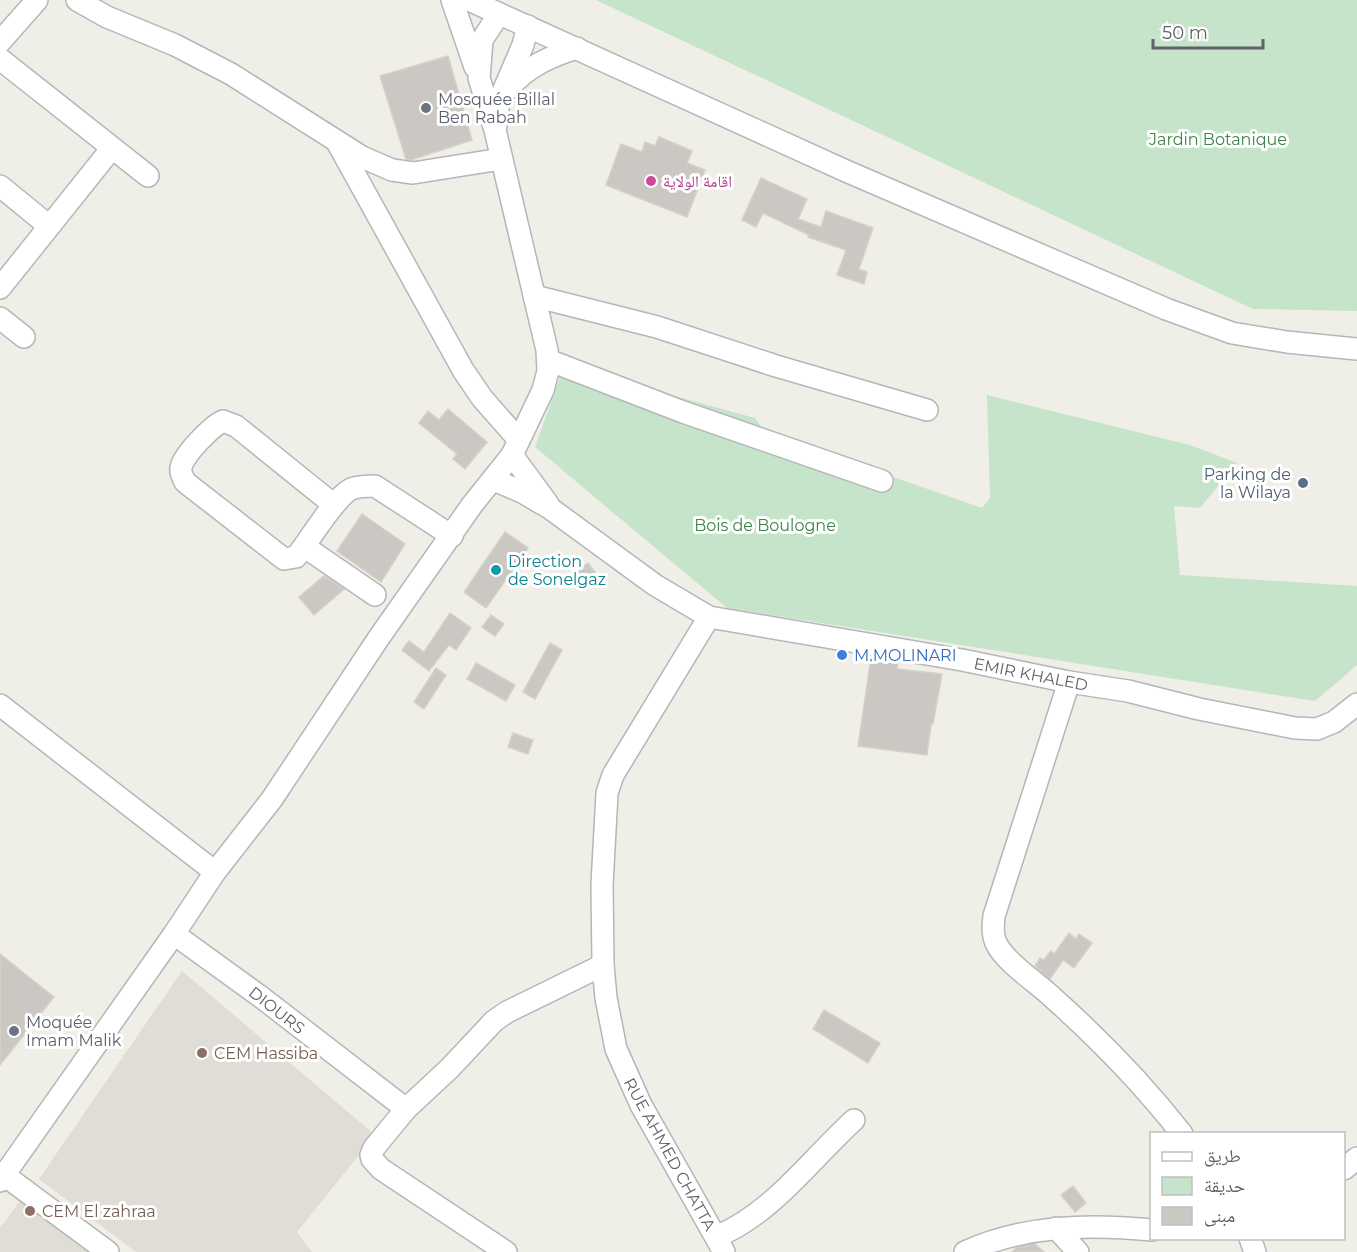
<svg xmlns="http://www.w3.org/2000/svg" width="1357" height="1252" viewBox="0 0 1357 1252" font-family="Montserrat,'Noto Naskh Arabic',sans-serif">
<rect width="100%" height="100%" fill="#efeee7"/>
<!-- education -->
<g fill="#dfddd5">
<path d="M182,971l193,164 -78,97 15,20h-176l-97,-73z"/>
<path d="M25,1194l79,58h-104v-24z"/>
</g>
<!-- green -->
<g fill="#c6e4c9">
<path d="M596,0h761v311l-104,-2z"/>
<path d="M564,366l191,52 10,14 217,76 8,-10 -3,-103 203,50 47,18 -37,45 -26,-2 6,69 177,11v79l-42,36 -588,-93 -192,-161z"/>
</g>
<!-- building -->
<g fill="#cbc8c4" stroke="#d4d1c6" stroke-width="1.5">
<path d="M448,56l24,84 -61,20 -5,-1 -26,-83z"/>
<path d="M659,137l33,14 -5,12 18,7 -18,47 -81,-32 15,-41 21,8 3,-10 10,4z"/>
<path d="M761,178l46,21 -9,20 23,8 5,-16 47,17 -14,41 8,3 -3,12 -27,-9 9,-25 -38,-13 1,-2 -46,-22 -7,14 -14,-7z"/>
<path d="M448,409l39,33 -22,27 -12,-10 4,-5 -38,-31 9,-12 11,9z"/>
<path d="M362,514l43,30 -24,38 -44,-31z"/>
<path d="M505,532l23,16 -42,60 -22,-16z"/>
<path d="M588,563l7,9 -13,11 -8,-9z"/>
<path d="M324,576l20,13 -30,26 -15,-18z"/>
<path d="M450,613l21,15 -15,22 -7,-5 -20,26 -27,-21 7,-9 15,11z"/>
<path d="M491,615l13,9 -9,12 -13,-9z"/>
<path d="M550,643l12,7 -27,49 -12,-7z"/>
<path d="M871,658l27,4 -1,7 45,5 -9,50h-2l-4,31 -69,-9z"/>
<path d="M476,663l39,22 -9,16 -39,-22z"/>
<path d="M436,668l10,7 -22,34 -10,-7z"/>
<path d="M513,733l20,7 -5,14 -20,-7z"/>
<path d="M1069,933l7,6 3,-5 13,9 -18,25 -11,-8 -13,19 -15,-13 5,-8 4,2 7,-9 3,3z"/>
<path d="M0,954l54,43 -54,68z"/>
<path d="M824,1010l56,33 -12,20 -55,-34z"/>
<path d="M1073,1186l13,17 -11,9 -14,-17z"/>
<path d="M1035,1244l9,8h-32l4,-4z"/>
</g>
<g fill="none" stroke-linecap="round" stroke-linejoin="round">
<defs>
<g id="minor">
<path d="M77,0l30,17 68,28 56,29 131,83 30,13 21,3 88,-14"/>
<path d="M452,0l23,67"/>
<path d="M469,0l377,171 320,138 66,24 55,9 70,7"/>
<path d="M0,42l37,-42"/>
<path d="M0,59l148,117"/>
<path d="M508,89c18,-22 43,-33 69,-41"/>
<path d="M496,126l3,-25 24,-56 5,-19"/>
<path d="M337,142l126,228 19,28 37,42"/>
<path d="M0,186l49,40"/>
<path d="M0,288l112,-140"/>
<path d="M534,296l123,31 119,39 151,44"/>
<path d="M0,318l24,19"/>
<path d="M548,360l135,52 199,69"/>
<path d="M512,455l36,49"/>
<path d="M494,480l28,12 29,17 104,76 54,32 253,43 107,22 59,9 71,18 96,19 22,1 17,-7 23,-18"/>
<path d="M334,505l-98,-79 -13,-5c-11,5 -41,35 -42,47 -1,5 2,9 4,14l99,77 12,-2c14,-17 38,-59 55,-68 8,-3 15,-3 24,-3l77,50"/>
<path d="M305,547l70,48"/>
<path d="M709,617l-96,158 -6,18 -5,92 1,80 3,33 10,51 25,56 83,147"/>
<path d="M1069,682l-75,234c-1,9 -2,18 2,27 9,19 40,39 56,54 47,42 91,87 130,137"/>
<path d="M0,705l215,167"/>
<path d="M174,934l87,63 145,112 44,-41 44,-47 13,-9 96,-47"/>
<path d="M406,1109l-32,39 -3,7 1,4 9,10 125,83"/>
<path d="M1344,1169l13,-11"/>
<path d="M4,1175l104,77"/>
<path d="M0,1181l174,-247 41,-62 57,-73 106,-160 94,-134 40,-50 31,-65 5,-19 -1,-21 -52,-220 -16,-52 3,-38 17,-26"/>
<path d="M1056,1228l22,24"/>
<path d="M716,1237c57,-24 93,-76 138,-117"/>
<path d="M1250,1238l5,14"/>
<path d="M965,1252c59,-27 123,-28 187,-22"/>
</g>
</defs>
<!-- minor casing -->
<use href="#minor" stroke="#b4b6ba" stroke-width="24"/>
<!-- minor -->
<use href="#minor" stroke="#fff" stroke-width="21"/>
</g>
<!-- markers -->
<g fill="#6b7280" stroke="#fff" stroke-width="2">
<circle cx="426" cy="108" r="6"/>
<circle cx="14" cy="1031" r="6"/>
</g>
<circle fill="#d1479c" stroke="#fff" stroke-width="2" cx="651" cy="181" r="6"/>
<circle fill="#5c6f8a" stroke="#fff" stroke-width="2" cx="1303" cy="483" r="6"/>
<circle fill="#0f9aa8" stroke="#fff" stroke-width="2" cx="496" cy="570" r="6"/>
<circle fill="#3f7fe0" stroke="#fff" stroke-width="2" cx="842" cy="655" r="6"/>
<g fill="#8d6e63" stroke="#fff" stroke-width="2">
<circle cx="202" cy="1053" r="6"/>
<circle cx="30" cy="1211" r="6"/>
</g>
<g text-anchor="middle" stroke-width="6" stroke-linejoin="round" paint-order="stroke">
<!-- worship labels -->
<g font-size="16" fill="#5b616d" stroke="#fff" text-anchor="start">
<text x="438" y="105">Mosquée Billal<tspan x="438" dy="18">Ben Rabah</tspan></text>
<text x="26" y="1028">Moquée<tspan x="26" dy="18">Imam Malik</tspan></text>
</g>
<!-- park labels -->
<g font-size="16" fill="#3e8549" stroke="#fff">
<text x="1218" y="145">Jardin Botanique</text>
<text x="765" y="531">Bois de Boulogne</text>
</g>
<!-- hotel labels -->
<g font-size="16" fill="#b23c85" stroke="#fff" text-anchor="start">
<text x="663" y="187">اقامة الولاية</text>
</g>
<!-- service labels -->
<g font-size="16" fill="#4e5e75" stroke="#fff" text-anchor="end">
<text x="1291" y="480">Parking de<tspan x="1291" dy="18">la Wilaya</tspan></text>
</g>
<!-- culture labels -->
<g font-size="16" fill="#0d838f" stroke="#fff" text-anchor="start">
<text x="508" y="567">Direction<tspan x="508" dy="18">de Sonelgaz</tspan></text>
</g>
<!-- shop labels -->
<g font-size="16" fill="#366cbe" stroke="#fff" text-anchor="start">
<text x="854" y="661">M.MOLINARI</text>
</g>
<!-- street labels -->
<g font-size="16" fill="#5e6166" stroke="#fff">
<text transform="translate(1031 674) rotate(11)" y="6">EMIR KHALED</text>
<text transform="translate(277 1010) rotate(38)" y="6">DIOURS</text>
<text transform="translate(670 1154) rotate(61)" y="6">RUE AHMED CHATTA</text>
</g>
<!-- education labels -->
<g font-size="16" fill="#785e54" stroke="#fff" text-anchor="start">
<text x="214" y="1059">CEM Hassiba</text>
<text x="42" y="1217">CEM El zahraa</text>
</g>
</g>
<!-- legend -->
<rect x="1150" y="1132" width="195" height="108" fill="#ffffff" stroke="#bfc0c2" stroke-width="1.5"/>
<rect x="1162" y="1152" width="30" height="9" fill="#ffffff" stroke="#bfc0c2" stroke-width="1.5"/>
<text x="1204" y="1162" font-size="18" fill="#5e6166">طريق</text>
<rect x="1162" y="1177" width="30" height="18" fill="#c6e4c9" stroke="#bfc0c2" stroke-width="1.5"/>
<text x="1204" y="1192" font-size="18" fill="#5e6166">حديقة</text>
<rect x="1162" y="1207" width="30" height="18" fill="#cbc8c4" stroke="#bfc0c2" stroke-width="1.5"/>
<text x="1204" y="1222" font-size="18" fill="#5e6166">مبنى</text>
<!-- scale -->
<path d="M1153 39v9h110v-9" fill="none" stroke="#5e6166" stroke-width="3"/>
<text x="1162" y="39" font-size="18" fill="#5e6166" stroke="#ffffff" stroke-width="4.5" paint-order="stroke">50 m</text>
</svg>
